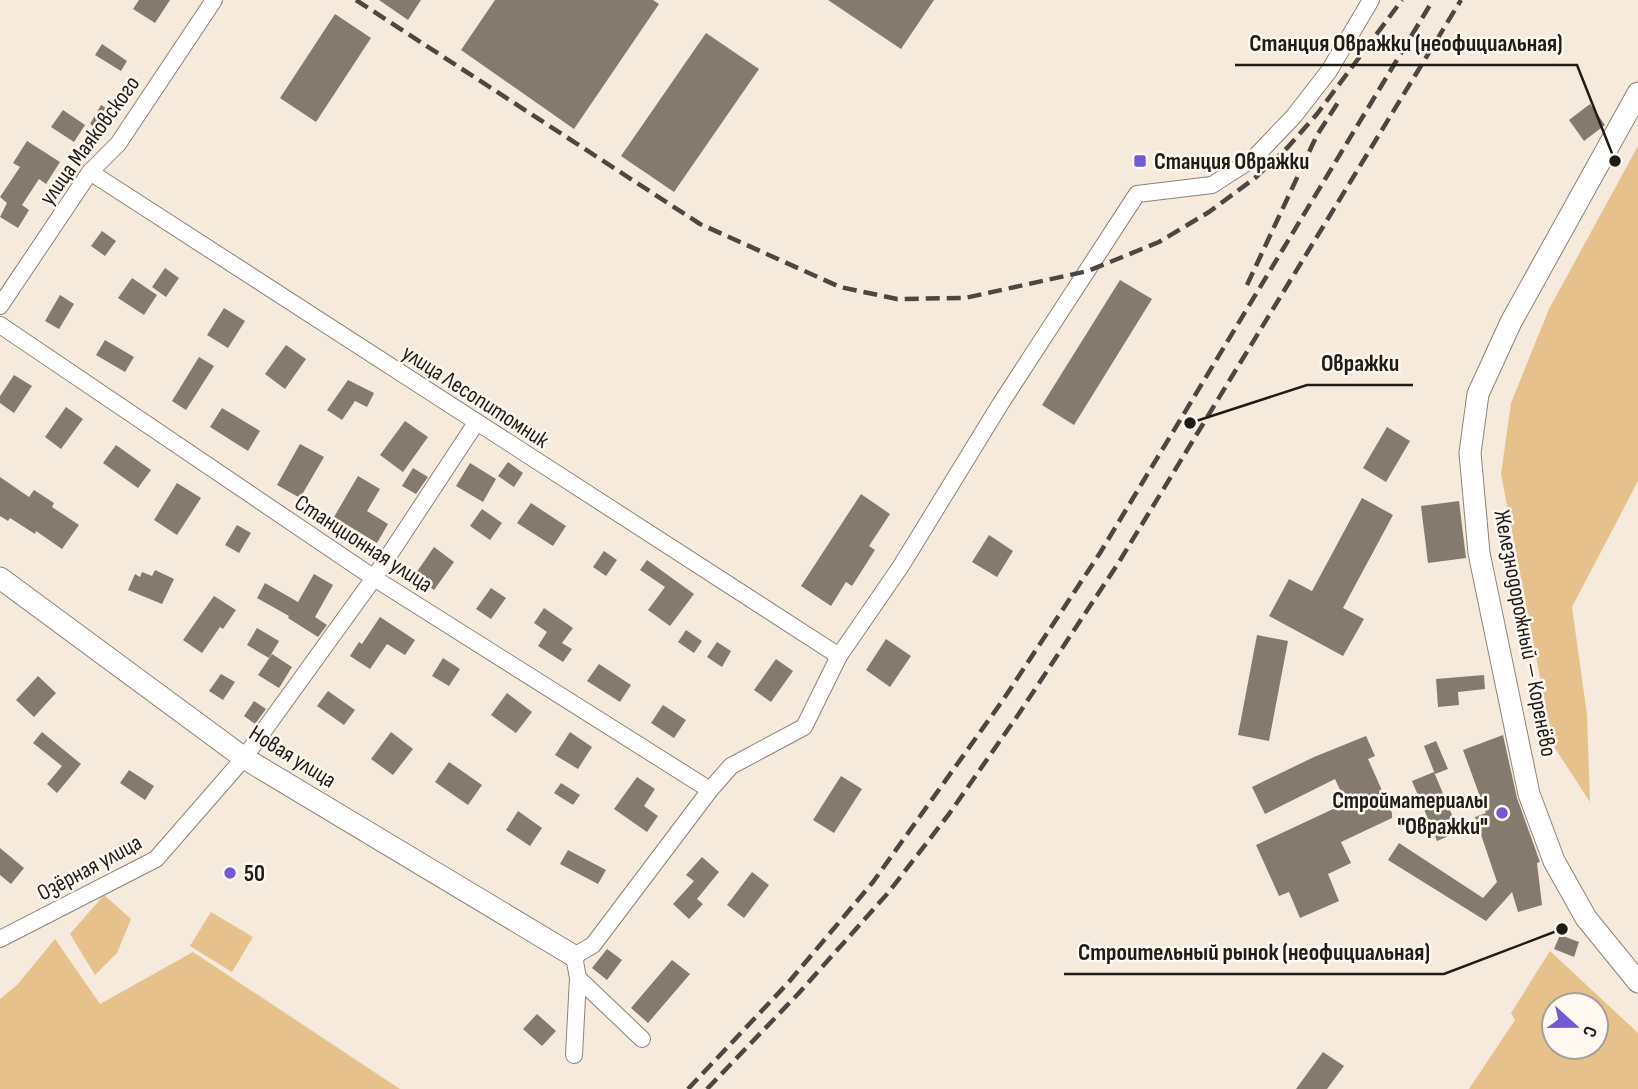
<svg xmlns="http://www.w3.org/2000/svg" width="1638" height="1089" viewBox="0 0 1638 1089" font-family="'Sofia Sans Condensed',sans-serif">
<rect width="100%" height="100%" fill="#f5eadc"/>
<!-- green -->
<g fill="#e7c18c" fill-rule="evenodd">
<path d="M1638,146v335l-66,126 15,108 3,87 -37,-57 -52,-271 10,-71 38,-94z"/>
<path d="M104,895l27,24 -14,34 -22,22 -25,-41z"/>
<path d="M211,912l42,25 -21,35 -42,-26z"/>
<path d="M55,939l45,65 93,-52 207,137h-400v-90l17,-14z"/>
<path d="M1550,951l88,82v56h-169l46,-69 -4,-7zM1554,1005h42v42h-42z"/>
</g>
<!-- building -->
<g fill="#847a6e">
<path d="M139,0h31l-15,23 -22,-14z"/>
<path d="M379,0h42l-13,20z"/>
<path d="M495,0h158l6,4 -85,125 -113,-79z"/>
<path d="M828,0h106l-33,49z"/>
<path d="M335,14l36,24 -55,84 -36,-24z"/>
<path d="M706,33l53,36 -85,123 -53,-36z"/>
<path d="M102,44l25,17 -6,10 -26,-16z"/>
<path d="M1590,104l15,21 -21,16 -15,-21z"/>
<path d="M101,105l16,10 -12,19 -15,-10z"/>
<path d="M63,110l22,15 -11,17 -23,-15z"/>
<path d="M27,141l33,21 -14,22 -7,-5 -17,26 7,5 -11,18 -18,-11 7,-14 -7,-6 20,-30 -7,-4z"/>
<path d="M102,231l14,10 -11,15 -14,-10z"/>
<path d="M165,268l14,10 -13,19 -14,-10z"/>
<path d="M132,278l25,17 -13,20 -26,-17z"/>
<path d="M1120,280l32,19 -78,126 -32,-20z"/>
<path d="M60,295l14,9 -15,25 -14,-8z"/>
<path d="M224,308l21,13 -17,27 -21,-13z"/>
<path d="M105,340l29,17 -9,15 -29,-17z"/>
<path d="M286,345l20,14 -21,30 -20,-15z"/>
<path d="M199,357l15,9 -28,44 -14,-9z"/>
<path d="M14,375l18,11 -18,27 -14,-10v-7z"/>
<path d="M348,380l26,13 -7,14 -12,-6 -13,19 -15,-10z"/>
<path d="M66,407l17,12 -22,30 -16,-12z"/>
<path d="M222,408l38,23 -12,20 -38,-24z"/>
<path d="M405,421l23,16 -25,35 -23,-17z"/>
<path d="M1387,427l23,14 -24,41 -23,-14z"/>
<path d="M300,444l24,13 -24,41 -23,-13z"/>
<path d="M116,445l35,25 -13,18 -35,-25z"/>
<path d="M508,462l15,11 -9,14 -16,-11z"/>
<path d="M470,463l26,16 -13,23 -27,-16z"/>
<path d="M413,468l15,9 -12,17 -14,-8z"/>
<path d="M358,476l22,13 -13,22 21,13 -11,19 -43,-26z"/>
<path d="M0,477l29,20 5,-7 20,13 -2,4 27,18 -17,24 -26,-18 -1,3 -25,-16 -2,3 -8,-5z"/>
<path d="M177,483l24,15 -24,37 -23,-15z"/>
<path d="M861,494l29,20 -21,32 6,4 -23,36 -6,-4 -15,24 -30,-20z"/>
<path d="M1362,498l31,17 -50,93 21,11 -21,37 -74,-40 20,-37 23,12z"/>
<path d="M1459,501l7,57 -38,5 -7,-57z"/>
<path d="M531,503l35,23 -13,20 -36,-23z"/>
<path d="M482,509l20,14 -12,17 -20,-14z"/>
<path d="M237,525l14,8 -12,20 -14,-8z"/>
<path d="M989,535l24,16 -16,26 -25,-15z"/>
<path d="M434,547l20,15 -20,28 -20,-14z"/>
<path d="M604,551l13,9 -11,16 -13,-9z"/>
<path d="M647,560l47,34 -24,32 -22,-16 17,-23 -25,-17z"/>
<path d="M155,570l19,9 -12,25 -34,-14 7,-16 5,3 2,-5 10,4z"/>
<path d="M314,574l19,11 -18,32 12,8 -9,12 -30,-19 1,-2 -32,-18 8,-15 33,19z"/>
<path d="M491,588l15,10 -15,21 -15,-10z"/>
<path d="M214,596l22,14 -13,19 -3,-2 -18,26 -19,-13z"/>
<path d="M544,608l29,20 -11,15 10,6 -9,13 -25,-16 9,-14 -13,-9z"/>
<path d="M380,617l35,23 -10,15 -18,-11 -17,25 -20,-13 9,-14 3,2z"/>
<path d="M257,628l22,13 -10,17 -22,-13z"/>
<path d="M686,630l16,11 -8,12 -16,-11z"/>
<path d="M1257,635l31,6 -19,100 -31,-6z"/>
<path d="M886,639l25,17 -21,31 -24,-17z"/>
<path d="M717,642l14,9 -9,16 -15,-10z"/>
<path d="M272,654l20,13 -13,21 -21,-13z"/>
<path d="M443,658l17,11 -11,17 -17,-10z"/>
<path d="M776,659l17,12 -22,31 -17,-12z"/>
<path d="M599,664l32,21 -11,17 -33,-21z"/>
<path d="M221,674l14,8 -12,18 -14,-9z"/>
<path d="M1484,675l1,14 -27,3 1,13 -21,2 -2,-28z"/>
<path d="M38,676l18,17 -22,24 -18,-17z"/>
<path d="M328,691l27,19 -11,15 -27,-19z"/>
<path d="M507,693l25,19 -16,21 -25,-18z"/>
<path d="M254,701l12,8 -11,15 -11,-8z"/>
<path d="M663,705l23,15 -12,18 -23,-15z"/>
<path d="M42,732l39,32 -24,29 -10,-9 15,-18 -29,-23z"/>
<path d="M391,732l22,17 -20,26 -22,-16z"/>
<path d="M570,732l22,15 -14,22 -23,-14z"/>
<path d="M1503,735l14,63 23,64 -3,1 5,42 -24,7 -6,-20 -26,29 -98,-61 11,-17 84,55 14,-16 -22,-65 11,-4 -23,-63z"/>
<path d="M1366,736l9,20 -7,3 24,54v5l-51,24 10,21 -23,11 11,27 -39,17 -11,-26 -10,4 -23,-51 90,-42 -11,-24 -70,35 -13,-27 62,-30z"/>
<path d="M1436,741l12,28 -13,5 -11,-28z"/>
<path d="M449,762l33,23 -14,20 -33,-23z"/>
<path d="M129,770l25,16 -9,14 -25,-17z"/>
<path d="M1434,772l25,60 -22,9 -14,-34 2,-4 -3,2 -10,-24z"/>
<path d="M841,776l21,13 -28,44 -21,-13z"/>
<path d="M637,777l18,12 -11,17 14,10 -11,16 -33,-23z"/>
<path d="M561,783l19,12 -7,10 -19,-12z"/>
<path d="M518,811l24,17 -12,18 -24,-16z"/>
<path d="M0,848l24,20 -13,16 -11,-9z"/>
<path d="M568,850l38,20 -8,14 -38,-20z"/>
<path d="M702,857l17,15 -22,27 6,5 -14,15 -16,-15 21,-23 -8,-6z"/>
<path d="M752,872l17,13 -25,33 -17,-13z"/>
<path d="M1560,935l19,7 -5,15 -20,-8z"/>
<path d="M607,949l15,11 -15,20 -15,-12z"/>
<path d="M672,960l18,14 -42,49 -17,-15z"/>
<path d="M537,1014l19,17 -14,15 -19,-17z"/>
<path d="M1323,1052l21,14 -17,23h-31z"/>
</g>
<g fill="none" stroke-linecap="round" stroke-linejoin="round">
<defs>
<g id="street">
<path d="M90,172l749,484"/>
<path d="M0,306l90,-134 28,-28 96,-144"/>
<path d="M0,325l374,253 336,212"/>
<path d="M0,939l156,-80 88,-101 130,-180 102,-155"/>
<path d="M578,978l64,61"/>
<path d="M574,1055l4,-77 -4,-22 19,-11 117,-155 21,-24 73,-39 35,-71 62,-90 100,-163 136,-209 75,-9 42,-27 40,-42 35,-45 42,-71"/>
</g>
<g id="secondary">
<path d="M1638,93l-127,229 -33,72 -8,59 9,100 50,241 25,67 32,57 52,64"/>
<path d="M0,578l244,180 330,198"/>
</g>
</defs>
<!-- street casing -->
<use href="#street" stroke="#8c8275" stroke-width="18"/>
<!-- secondary casing -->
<use href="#secondary" stroke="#8c8275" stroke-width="23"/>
<!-- street -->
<use href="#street" stroke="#fff" stroke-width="16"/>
<!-- secondary -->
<use href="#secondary" stroke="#fff" stroke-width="21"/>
<!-- rail -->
<g stroke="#4d4741" stroke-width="4.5" stroke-dasharray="14 7" stroke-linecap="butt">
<path d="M356,0l344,224 140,63 57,12 68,-1 123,-27 71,-29 50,-30 46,-34 33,-31 29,-33 85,-114"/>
<path d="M1247,285l70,-150 24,-37"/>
<path d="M688,1089l100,-106 85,-101 130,-182 97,-147 333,-553"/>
<path d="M707,1089l91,-95 90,-101 61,-79 69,-99 101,-153 342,-562"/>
</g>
</g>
<!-- markers -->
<g fill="#705bd5" stroke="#fff8f0" stroke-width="2.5">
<rect x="1133" y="154" width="14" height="14" rx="3.5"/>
<circle cx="1502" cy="813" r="7"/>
<circle cx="230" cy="873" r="7"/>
</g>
<g text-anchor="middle" stroke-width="5" stroke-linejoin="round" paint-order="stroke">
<!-- street labels -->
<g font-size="23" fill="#1f1b16" stroke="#fff8f0">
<text transform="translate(89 140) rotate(-54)" y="8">улица Маяковского</text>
<text transform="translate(476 396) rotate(33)" y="8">улица Лесопитомник</text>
<text transform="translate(364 543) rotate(33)" y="8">Станционная улица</text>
<text transform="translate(1526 633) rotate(79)" y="8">Железнодорожный — Коренёво</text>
<text transform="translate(293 756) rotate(32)" y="8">Новая улица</text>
<text transform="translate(89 867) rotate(-28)" y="8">Озёрная улица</text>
</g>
<!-- poi labels -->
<g font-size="23" font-weight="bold" fill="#1f1b16" stroke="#fff8f0" text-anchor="start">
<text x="1154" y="169">Станция Овражки</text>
<text x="1488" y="808" text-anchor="end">Стройматериалы<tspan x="1488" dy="26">"Овражки"</tspan></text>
<text x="244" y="881">50</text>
</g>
</g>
<!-- callouts -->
<path fill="none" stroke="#1f1b16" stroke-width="2.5" d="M1615 161L1577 65H1235M1190 423L1307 385H1413M1562 929L1444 974H1064"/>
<g fill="#1f1b16" stroke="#fff8f0" stroke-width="2.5">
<circle cx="1615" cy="161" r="7"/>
<circle cx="1190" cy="423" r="7"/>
<circle cx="1562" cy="929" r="7"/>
</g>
<g font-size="24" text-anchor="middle" font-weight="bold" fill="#1f1b16" stroke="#fff8f0" stroke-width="5" stroke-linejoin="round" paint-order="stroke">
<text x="1406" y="51">Станция Овражки (неофициальная)</text>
<text x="1360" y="371">Овражки</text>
<text x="1254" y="960">Строительный рынок (неофициальная)</text>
</g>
<!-- north arrow -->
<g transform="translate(1575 1026) rotate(111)"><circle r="33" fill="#fff8f0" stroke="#a5a099" stroke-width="2"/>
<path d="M0-5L12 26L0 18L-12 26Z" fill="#705bd5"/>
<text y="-10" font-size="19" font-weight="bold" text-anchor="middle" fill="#1f1b16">С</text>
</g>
</svg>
